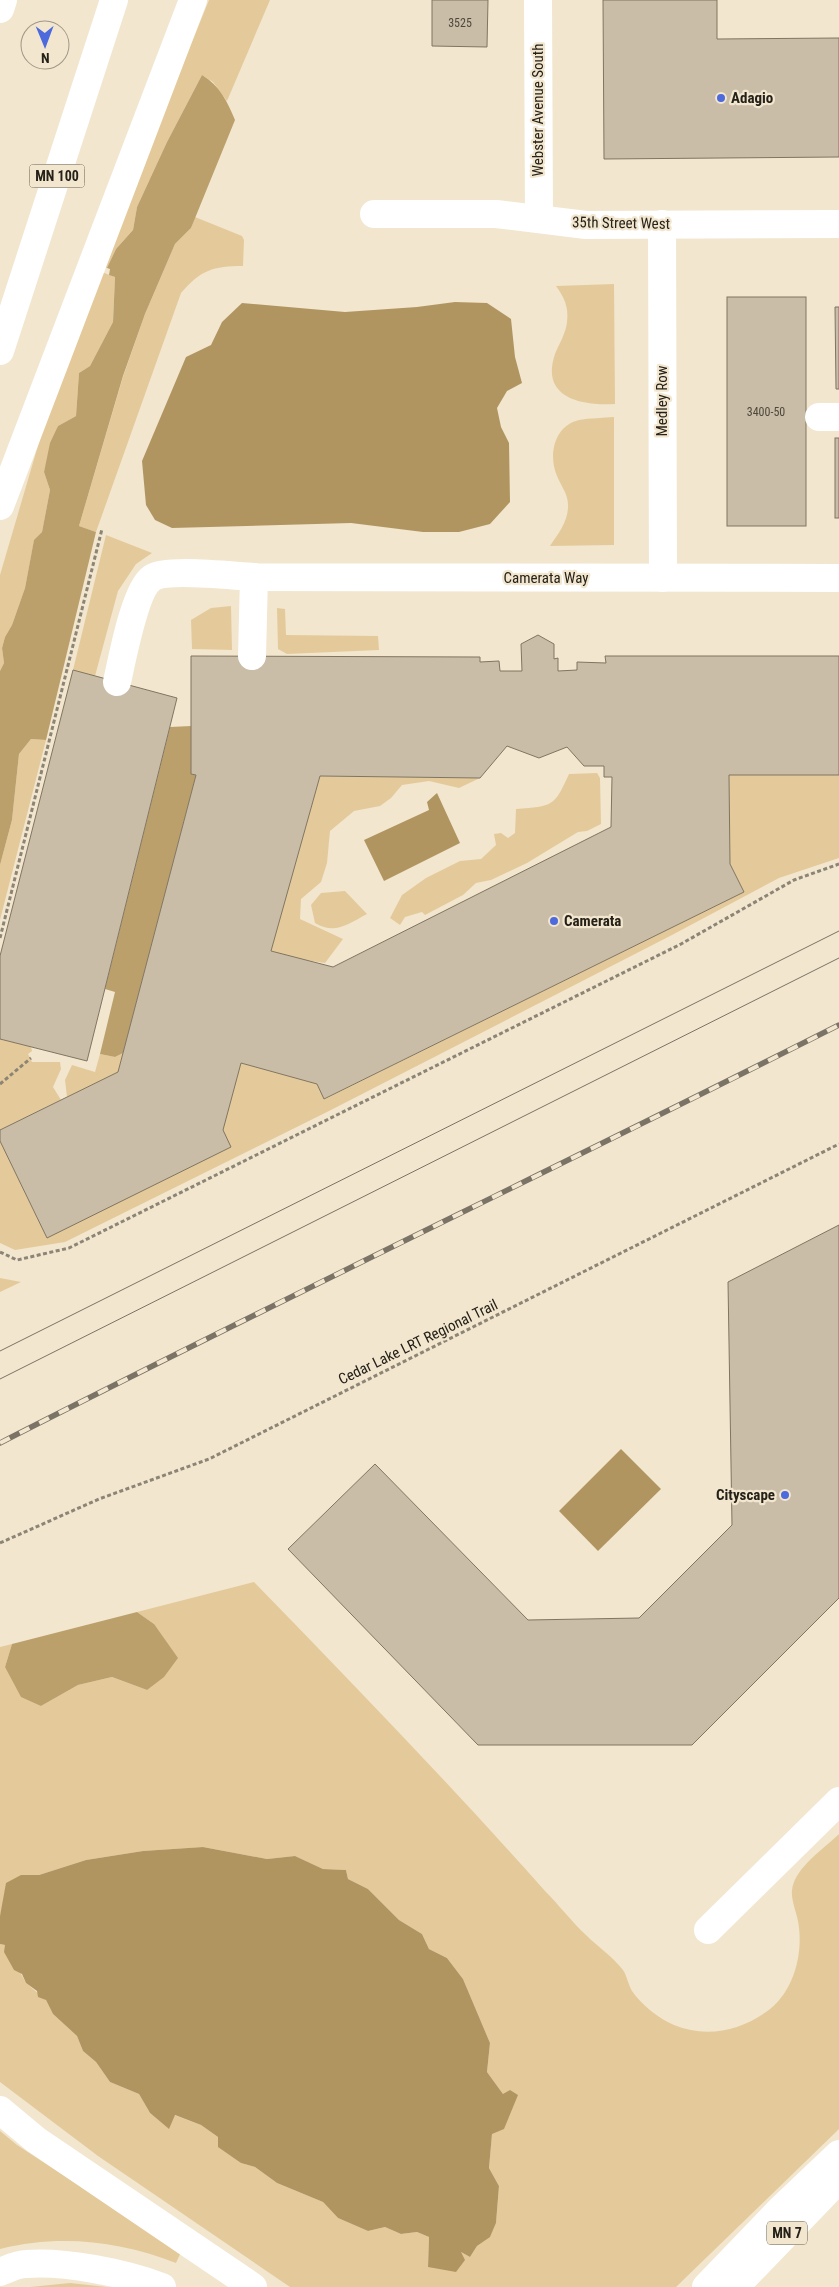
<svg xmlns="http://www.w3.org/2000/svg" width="839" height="2287" viewBox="0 0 839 2287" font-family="'Roboto Condensed',sans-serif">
<rect width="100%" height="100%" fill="#f2e6cf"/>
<!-- green -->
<g fill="#e4ca9a">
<path d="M209,0h61l-43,101 -14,-19 -11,-7 -35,67 -30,65 -4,23 -17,19 -9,19 -6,-2z"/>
<path d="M195,217l47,19 2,4 -1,26c-30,0 -42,4 -62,27l-85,239 -17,-6 44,-149 22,-63 30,-70 16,-16z"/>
<path d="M99,271l16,6 -2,45 -23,44 -11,7 -3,43 -18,10 -14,46 6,18 -8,42 -8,9 -9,47 -13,37 -7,12 -3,11 2,15 -4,8v-96l42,-143z"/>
<path d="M614,284l1,120c-33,2 -75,-6 -60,-50 4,-10 11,-21 12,-32 2,-15 -3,-25 -11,-36z"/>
<path d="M614,417v128l-64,1c8,-12 17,-23 18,-38 1,-13 -6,-20 -11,-32 -9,-21 -3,-50 22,-56 11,-2 24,-2 35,-3z"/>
<path d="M106,535l46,18 -16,11 -18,27 -23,85 -22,-6z"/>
<path d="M231,606l1,44 -40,-1 -1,-29 20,-12z"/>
<path d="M277,608l8,1 1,26 92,1 1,14 -92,4 -9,-5z"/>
<path d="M31,739l15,1 -46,180v-55l12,-45 7,-66z"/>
<path d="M597,773l3,5 1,46 -14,7 -9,1 -51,31 -36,17 -15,3 -13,12 -38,20 -3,-3 -17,5 -5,8 -10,-7 12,-23 24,-17 34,-17 21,-2 15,-14 -2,-11 7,-1 7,5 7,-5 1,-24c37,-3 38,-2 53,-35z"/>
<path d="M729,775h110v83l-60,20 -107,57 -343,176 -264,131 -50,8 -15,-7v-102l47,97 176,-108 18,-67 76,21 8,15 419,-207 -14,-28z"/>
<path d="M320,776l160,2 -21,10 -30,-7 -27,4 -11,13 -11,8 -26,5 -24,20 -3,32 -6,19 -20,17 -1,20 43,20 -18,24 -26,-4 -28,-8z"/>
<path d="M345,891l22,23c-19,10 -32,21 -52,9l-4,-18 10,-12z"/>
<path d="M0,1039l31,8 1,4 -4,3 4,8h28l1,7 -8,18 8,13 -61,30z"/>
<path d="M123,1053l-5,19 -51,25 -2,-17 7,-15 23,7 5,-18 15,3z"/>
<path d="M0,1278l21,4 -21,10z"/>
<path d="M254,1582c99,102 197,203 291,309 14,14 26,30 41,44 11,11 27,22 37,35 4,6 5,14 9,21 9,13 27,28 42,34 32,13 65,6 92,-13 28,-19 38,-59 32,-91 -2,-10 -7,-21 -6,-31 3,-23 32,-41 47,-56v295l-163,158h-386l-192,-131 -98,-74v-138l5,1 21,38 20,17 7,14 24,22 6,15 13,11 14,20 29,12 11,19 18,15 6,-13 27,10 17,12 23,26 14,4 22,16 46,19 15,16 30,13 17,-4 16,7 16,-2 12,5 -1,30 33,-15 9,5 7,-11 13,-10 6,-13 3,-37 -10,-18 3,-35 11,-39 -16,-22 3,-29 -27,-64 -16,-21 -18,-9 -7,-15 -23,-14 -31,-31 -20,-10 -2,-9 -23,-1 -28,-13 -28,3 -64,-12 -60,4 -57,9 -47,15 -18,1 -21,40v-269l12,-3 -7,23 36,39 37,-21 34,-8 35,13 7,-66 -17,-12z"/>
<path d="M0,2131l17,14 164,107 -5,11c-57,-22 -116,-29 -176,-14z"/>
<path d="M70,2283l37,4h-77z"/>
</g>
<!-- forest -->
<g fill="#bca06c">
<path d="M202,75c18,11 25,26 33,45l-44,108 -16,16 -30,70 -22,62 -44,150 17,6 -50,208 -15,-1 -12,15 -7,66 -12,45v-194l4,-8 -2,-15 3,-11 7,-12 13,-37 9,-48 8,-8 8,-42 -6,-18 6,-29 8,-17 18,-10 3,-43 11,-7 23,-44 2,-45 -6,-2 1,-6 -3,-1 9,-19 17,-19 4,-23 30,-65z"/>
<path d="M191,726v48l5,1 -73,278 -8,4 -15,-3 15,-62 -10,-3 65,-262z"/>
<path d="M137,1612l17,12 24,34 -14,19 -17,13 -35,-13 -34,8 -37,21 -20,-9 -16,-30 7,-23z"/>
</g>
<!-- water -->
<g fill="#b19561">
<path d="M455,302l32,1 24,16 4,38 7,26 -15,8 -10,17 4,19 8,16 1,59 -20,22 -31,8h-36l-72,-9 -179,5 -17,-8 -9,-15 -4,-44 44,-104 25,-12 11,-23 20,-19 103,9 72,-5z"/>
<path d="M437,793l23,50 -76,38 -20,-41 65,-30 -2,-8z"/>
<path d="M621,1449l40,40 -63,62 -39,-40z"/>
<path d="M203,1847l64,12 28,-3 28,13 23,1 2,9 20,10 31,31 23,14 7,15 18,9 16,21 27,64 -3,29 16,22 7,-4 8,5 -14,34 -12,5 -3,34 10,18 -3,37 -6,14 -13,9 -7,11 -9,-5 4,8 -9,12 -28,-5 1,-30 -12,-5 -16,2 -16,-7 -17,4 -30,-13 -15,-16 -46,-19 -22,-16 -14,-4 -23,-16v-10l-17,-12 -26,-10 -6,14 -19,-16 -11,-19 -29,-12 -14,-20 -13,-11 -6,-15 -24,-22 -7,-14 -8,-3 -1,-6 -11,-8 -4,-9 -8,-4 -10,-18 1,-7 -5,-1v-28l6,-33 15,-8h18l47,-15 57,-9z"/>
</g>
<!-- building -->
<g fill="#c9bda7" stroke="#807561" fill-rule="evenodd">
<path d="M432,0h56l-1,47 -55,-1z"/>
<path d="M603,0h114v39l122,-1v119l-235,2z"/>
<rect x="727" y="297" width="79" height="229"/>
<path d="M835,307h4v82h-3z"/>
<rect x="835" y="438" width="4" height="80"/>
<path d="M538,635l16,9v15l4,-1v13l19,-1v-8l29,1 -1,-7h234v119h-110l1,89 14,28 -420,207 -7,-15 -76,-21 -18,67 8,17 -184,91 -47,-97v-11l118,-58 78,-297 -5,-1v-118l289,1v5l19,-1 1,10h22l-1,-27zM507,746l32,12 28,-11 17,19h20v11h8l-1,50 -278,140 -62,-16 49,-175 160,2z"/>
<path d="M73,670l104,28 -90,363 -87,-22v-83z"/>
<path d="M839,1225v373l-147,147h-214l-190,-196 87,-85 153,156 111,-2 93,-93 -4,-243z"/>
</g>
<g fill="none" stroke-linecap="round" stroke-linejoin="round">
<!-- path -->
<g stroke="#8c8474" stroke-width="3" stroke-dasharray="4 2.5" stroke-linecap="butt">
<path d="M0,938l102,-409"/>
<path d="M0,1084l31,-26"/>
<path d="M0,1252l17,8 52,-12 612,-304 113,-64 45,-16"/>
<path d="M0,1543l99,-44 110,-40 630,-315"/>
</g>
<!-- minor -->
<g stroke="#fff" stroke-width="28">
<path d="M538,0l1,219"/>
<path d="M374,214h122l90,11 253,-1"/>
<path d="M662,224l1,354"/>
<path d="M819,417h20"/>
<path d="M252,656l2,-79"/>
<path d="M117,682c5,-22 18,-93 35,-104 15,-10 80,-2 102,-1l585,1"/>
<path d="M708,1930l131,-129"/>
</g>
<!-- highway -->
<g stroke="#fff" stroke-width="28">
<path d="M0,9l3,-9"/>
<path d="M0,351l114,-351"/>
<path d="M0,506l193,-506"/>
<path d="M0,2110l36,30 217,147"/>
<path d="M0,2272c8,-3 17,-8 26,-8 39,-3 99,9 136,23"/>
<path d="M706,2287l74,-77 59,-56"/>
<path d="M735,2287l104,-108"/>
</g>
<!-- tram -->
<g stroke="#7b7365" stroke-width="1">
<path d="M0,1351l839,-420"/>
<path d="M0,1379l839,-421"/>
</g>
<defs>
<path id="rail" d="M0,1443c278,-142 560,-277 839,-418"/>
</defs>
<!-- rail casing -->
<use href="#rail" stroke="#7b7365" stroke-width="5.5"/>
<!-- rail -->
<use href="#rail" stroke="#f2e6cf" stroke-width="4" stroke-dasharray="11" stroke-linecap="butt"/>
</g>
<!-- markers -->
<g fill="#4c69dd" stroke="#f2e6cf" stroke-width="2">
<circle cx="721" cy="98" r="5"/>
<circle cx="554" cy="921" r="5"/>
<circle cx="785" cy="1495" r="5"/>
</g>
<g text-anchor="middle" stroke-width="4.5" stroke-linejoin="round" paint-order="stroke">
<!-- number labels -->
<g font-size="12" fill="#4e483c">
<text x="460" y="27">3525</text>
<text x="766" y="416">3400-50</text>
</g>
<!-- shield labels -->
<g fill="#f2e6cf" stroke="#625c4f" stroke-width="1">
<rect x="29.5" y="164.5" width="55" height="23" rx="4"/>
<rect x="767" y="2221.5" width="40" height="23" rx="4"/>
</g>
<g font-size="14" font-weight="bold" fill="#252118">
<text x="57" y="181">MN 100</text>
<text x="787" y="2238">MN 7</text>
</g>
<!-- poi labels -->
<g font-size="15" font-weight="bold" fill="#252118" stroke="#f2e6cf" text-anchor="start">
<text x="731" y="103">Adagio</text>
<text x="564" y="926">Camerata</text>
<text x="775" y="1500" text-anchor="end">Cityscape</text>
</g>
<!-- street labels -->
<g font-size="15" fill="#252118" stroke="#f2e6cf">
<text transform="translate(538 110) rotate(-90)" y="5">Webster Avenue South</text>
<text transform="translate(621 223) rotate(1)" y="5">35th Street West</text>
<text transform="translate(662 401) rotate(-90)" y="5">Medley Row</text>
<text x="546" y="583">Camerata Way</text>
<text transform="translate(418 1342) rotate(-26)" y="5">Cedar Lake LRT Regional Trail</text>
</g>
</g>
<!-- north arrow -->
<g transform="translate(45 45) rotate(179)"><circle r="24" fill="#f2e6cf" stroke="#a09786"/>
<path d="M0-4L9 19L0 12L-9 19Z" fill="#4c69dd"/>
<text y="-8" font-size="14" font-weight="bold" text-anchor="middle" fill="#252118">N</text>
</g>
</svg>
